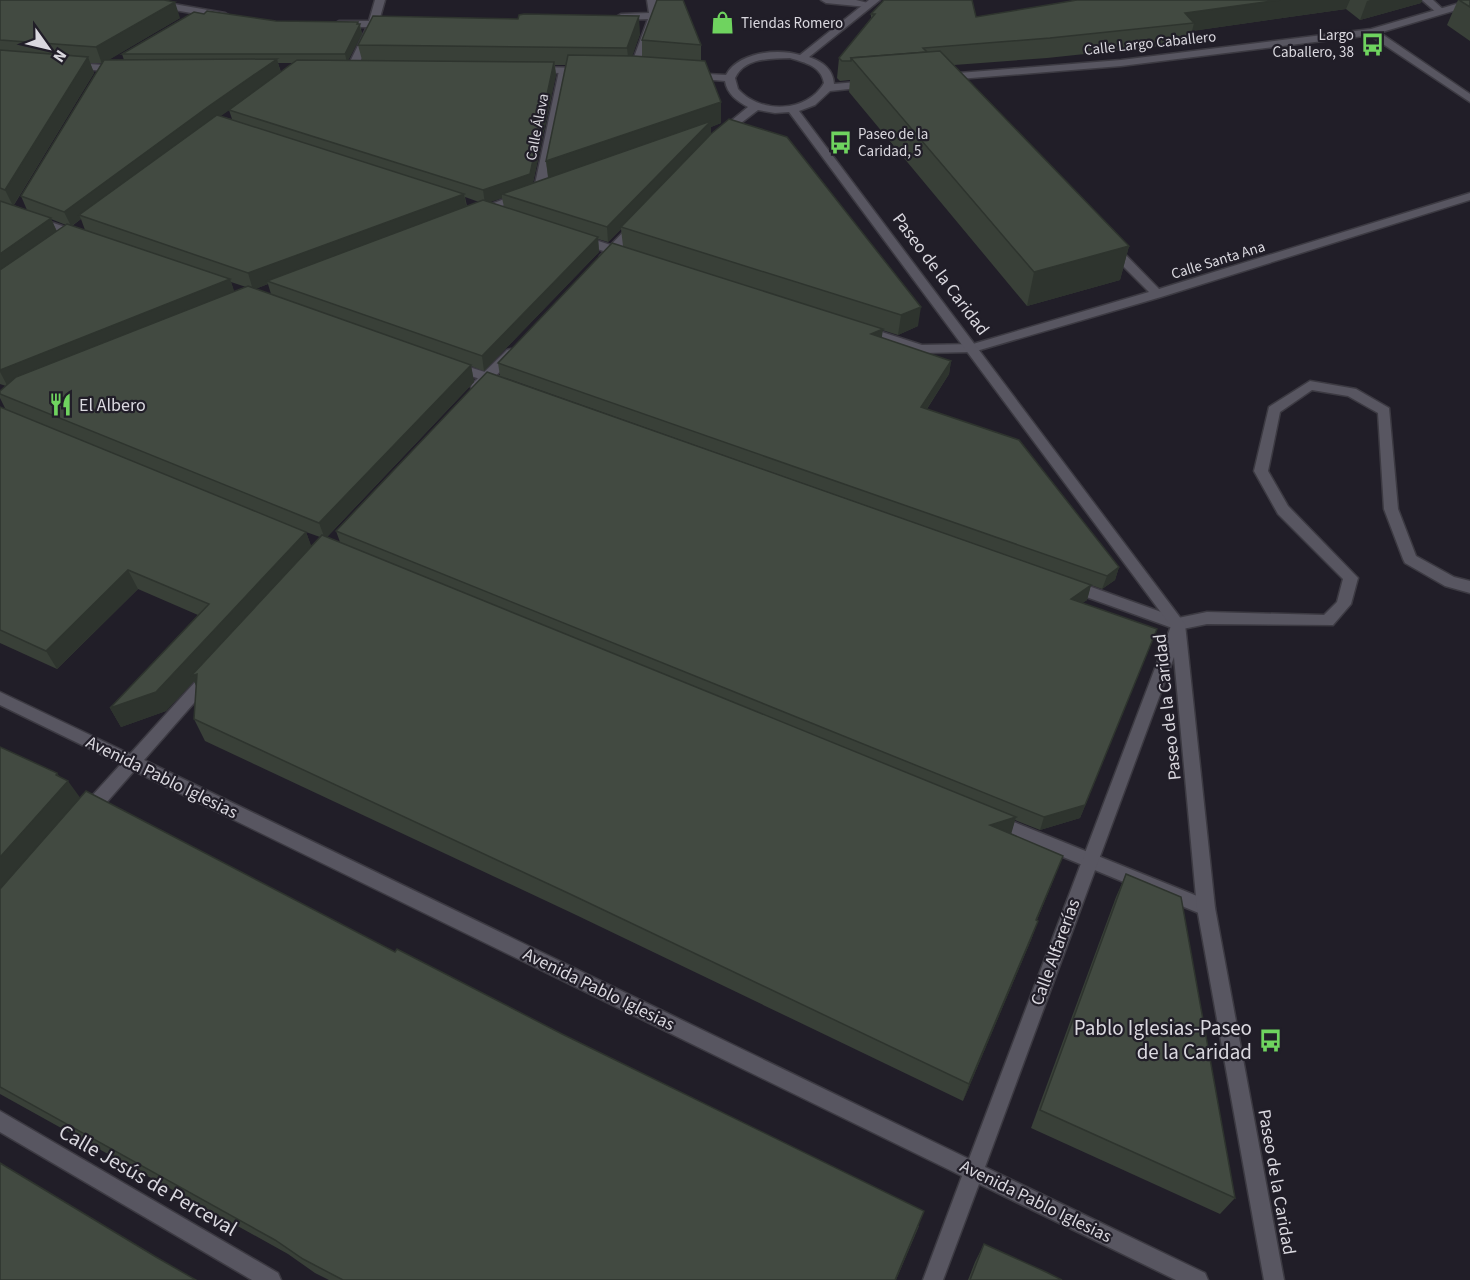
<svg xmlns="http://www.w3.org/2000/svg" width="1470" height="1280" viewBox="0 0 1470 1280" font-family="'Source Sans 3',sans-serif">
<rect width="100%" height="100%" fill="#211e28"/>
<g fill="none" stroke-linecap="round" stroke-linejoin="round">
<defs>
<g id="street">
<path d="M130,0h21l74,13 5,3 -5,3 -90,-16z"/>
<path d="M375,0h10l-6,21 13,3 -5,3h-10l-20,41 -9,2 -1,-2 20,-41h-28l-5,-3 5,-3h30z"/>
<path d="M647,0h10l2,16 -20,55 -5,3 -5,-3 19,-52 -27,1 -5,-3 5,-3 28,-1z"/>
<path d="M821,0h35l16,4 -5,3 -41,-4z"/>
<path d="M1422,0h11l13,12 -8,2z"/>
<path d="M1368,30h8l94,64v8l-102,-68z"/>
<path d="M564,68l5,3 -23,118 -6,3 -6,-3 25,-118z"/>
<path d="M522,192l4,1v4l-45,17h-8l-2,-2z"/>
<path d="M1470,193v7l-309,97 -188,55 -52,1 -62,-20 -2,-3 6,-4 59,19 51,-1 176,-52 -41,-41v-6h8l43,44z"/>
<path d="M0,205l83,28 2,3 -6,4 -4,-1 -75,-27z"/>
<path d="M580,235l49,16 2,3 -6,4 -49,-16v-6z"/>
<path d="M453,362l51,16 1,3 -6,4 -50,-16 -2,-3 2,-3z"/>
<path d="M1310,381l46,8 33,19 9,101 18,47 38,21 16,4v12l-25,-7 -40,-23 -2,-4 -19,-50 -6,-96 -30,-17 -36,-6 -32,22 -12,59 20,35 70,72 -7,26 -18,21 -126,-1 -29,6 -114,-41 -2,-4 2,-4 5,-2 109,39 29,-6 117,3 13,-13 6,-23 -65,-65 -24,-43 15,-64z"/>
<path d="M994,814l218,88 3,6 -3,6 -6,2 -218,-90 -2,-5 2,-5z"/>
<path d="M0,1111l278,162 3,7h-29l-252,-148z"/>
</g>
<g id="secondary">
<path d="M869,0h11l-71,57c14,5 24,12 25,27l34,-3 5,3 -5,3 -38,4 -15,14 -16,6 386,513 30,284 69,372h-20l-67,-372 -23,-251 -189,510 220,106 3,7h-32l-197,-96 -36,96h-20l39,-104 -828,-405 -42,48 -6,2 -6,-2 -2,-5 2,-5 41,-45 -121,-59v-13l130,62 75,-83h10l3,4 -3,4 -71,81 825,399 202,-533 -382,-514 -14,1 -17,-3 -34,26 -4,1 -5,-3 33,-27c-11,-6 -21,-13 -23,-26l-33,-3 -4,-1v-4l38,2c12,-23 52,-27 74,-20zM790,58c16,5 31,8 34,25 -17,30 -64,31 -86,6l-3,-11c10,-21 36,-19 55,-20z"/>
<path d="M1470,0v6l-98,29 -251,31 -175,14 -5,-3 5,-3 175,-14 250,-31z"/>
<path d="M72,63l48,3 5,3 -5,3 -52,-4v-4z"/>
<path d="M537,67l48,1 5,3 -5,3 -52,-2 -1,-2z"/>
<path d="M637,221l4,1v4l-33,36h-8v-6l33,-34z"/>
<path d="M511,349l6,4 -2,3 -33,34h-10l-1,-3 1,-3 35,-34z"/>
</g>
</defs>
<!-- street casing -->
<use href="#street" stroke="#3c3a42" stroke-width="3"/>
<!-- secondary casing -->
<use href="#secondary" stroke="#3c3a42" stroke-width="3"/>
<!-- street -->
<use href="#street" fill="#585661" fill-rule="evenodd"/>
<!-- secondary -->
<use href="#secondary" fill="#585661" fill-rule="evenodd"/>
</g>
<!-- wall -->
<g fill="#394038" fill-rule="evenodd">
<path d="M0,0l180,18 -72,42h16l-2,-6 82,-40 72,7 84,3 2,10 -14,26h14l-4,-15 282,-11 -8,22 10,1v-17l59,5v16l20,41v21l-10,4v7l207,192 -20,9 -16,-5v8l69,23 -2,13 -22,35 192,158 -4,13 -13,9 -602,-213 -2,-13 125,-117 -2,-17 -13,13 -10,-3 1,13 -115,119 -13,-5 3,16 -147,155 13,5 -4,-11 755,54 -4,15 -5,3 69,41 -71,174 -40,12 -25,-10 -4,13 44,43 -18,44 1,1 -7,19 -68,161 -389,-187 -369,-173 -11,-22 2,-33 -2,-5 -28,30 -45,16 -11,-19 88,-93 -60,-26 -81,80 -57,-26v-236l6,3 -6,-12v-7l6,-5 -6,-2zM90,63h12l-81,133 6,14 -13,-5 80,-132zM278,63h15l-12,9zM555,65h11l-20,96 2,17 -15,5 23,-108zM229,110l3,9 -12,-3zM465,197l14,5 -12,4zM502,198l2,9 -15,-5zM51,219l15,6 -9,6zM81,219l4,11 -13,-4zM231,282l15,5 -12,5zM268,284l3,10 -16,-5zM306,532l14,5 -9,9z"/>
<path d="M1077,0h345l-1,3 -61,17 -14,-11 -154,22 -3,12 -142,15 -93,7 175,181 -9,34 -93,26 -178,-214 1,-12 -10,1 -3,-3 2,-20 32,-40v-4l105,3z"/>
<path d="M1458,0h12v41l-23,-16z"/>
<path d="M0,747l80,51 839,428 -23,54h-567l-14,-7 -27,-19 -288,-160z"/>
<path d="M1126,874l109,324 -15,16 -189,-86 85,-231z"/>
<path d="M984,1244l78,36h-94l7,-18z"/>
</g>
<!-- shaded-wall -->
<g fill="#2e342e">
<path d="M1280,0h70l-4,9 -154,22 2,-8 -9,-10z"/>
<path d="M1370,0h52l-1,3 -61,17 7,-19z"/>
<path d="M175,2l5,16 -78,46 -6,-17z"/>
<path d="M639,16l1,18 -11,32 -2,-18z"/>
<path d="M358,22l4,12 -15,29 -2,-9z"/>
<path d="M88,57l6,16 -81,133 -8,-16z"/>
<path d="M277,59l4,15 -202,141 2,4 -10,7 -7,-14 145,-106z"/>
<path d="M554,62l2,13 -24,112 -30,7v4l-17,6 -2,-14z"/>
<path d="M721,102v21l-10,4v10l-90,90v2l-13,13 -1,-15 -58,-45 -3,-21z"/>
<path d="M464,194l3,16 -200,71 1,3 -15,6 -5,-17z"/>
<path d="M51,218l7,17 -58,42v-23z"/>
<path d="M598,237l1,15 -115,119 -2,-15z"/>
<path d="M1129,246l-9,34 -93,26 7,-34z"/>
<path d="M230,279l6,17 -228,91 -8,-15v-2z"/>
<path d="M921,307l-3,19 -20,9 3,-20z"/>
<path d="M883,329l-2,14 -10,-9z"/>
<path d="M951,361l-2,13 -30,47 2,-14z"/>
<path d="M471,365l3,17 -149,157 -6,-16z"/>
<path d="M306,532l7,19 -111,147 -8,-17 -28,30 -45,16 -11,-19z"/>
<path d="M1119,567l-4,13 -13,9 5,-13z"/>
<path d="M128,570l10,19 -81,80 -11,-18z"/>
<path d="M1091,585l-4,15 -20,14 4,-15z"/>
<path d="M1151,644l-71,174 -40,12 4,-13z"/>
<path d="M57,773l8,11 3,-3 16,22 -84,96v-42z"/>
<path d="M1016,817l-6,21 -20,-13z"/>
<path d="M1063,856l-8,20 -26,63 7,-19z"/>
<path d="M1038,921l-7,19 -68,161 6,-17z"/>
<path d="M924,1211l-28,69h-1z"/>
</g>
<!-- building -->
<g fill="#424a41" stroke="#2e342e" stroke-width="1.5">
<path d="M0,0h164l11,2 -79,45 -96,-7z"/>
<path d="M657,0h26l18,45 -59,-5z"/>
<path d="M884,0h88l4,17 101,-17h203l-95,13 9,10 -144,15 -127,10 4,4 -76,6v3h-9l-3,-3 36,-44h-4z"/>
<path d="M1459,0h11v7z"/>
<path d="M207,11l69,10 82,1 -1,2h3l-15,30h-223l72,-42 10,2z"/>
<path d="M524,14l115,2 -12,32 -269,-3 15,-29 145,3 1,-4z"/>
<path d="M0,50l88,7 -83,133 -5,-2z"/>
<path d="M940,51l189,195 -95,26 -183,-214z"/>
<path d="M568,55l65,1 72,5 16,41 -175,59z"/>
<path d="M277,59l-68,47 -145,106 -43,-16 83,-136z"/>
<path d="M297,60l257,2 -24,112 -47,16 -254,-80z"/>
<path d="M217,115l247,79 -216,79 -169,-58z"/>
<path d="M729,119l58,18 134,170 -20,8 -280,-88 90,-93z"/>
<path d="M711,121l-104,106 -105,-33z"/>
<path d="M483,200l115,37 -116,119 -215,-75z"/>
<path d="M0,201l51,17 -51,36z"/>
<path d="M67,224l163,55 -230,91v-100z"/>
<path d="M612,243l271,86 -12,5 80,27 -30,46 98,33 100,127 -12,9 -609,-213z"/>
<path d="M248,286l223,79 -152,158 -319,-129v-3l16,-14z"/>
<path d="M487,372l604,213 -20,14 86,30 -72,176 -41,12 -708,-286z"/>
<path d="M0,407l306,125 -150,160 -46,16 99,-104 -81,-34 -82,81 -46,-21z"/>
<path d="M322,535l694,282 -26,8 73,31 -27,64 2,1 -69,163 -399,-190 -376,-175 3,-45 -6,2z"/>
<path d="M0,747l57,26 -1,2 12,6 -68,76z"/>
<path d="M86,791l309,161 2,-3 165,85 362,177 -29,69h-552l-40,-21 -28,-19 -275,-153v-198z"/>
<path d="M1126,874l55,23 54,301 -195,-88z"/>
<path d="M0,1163l156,94 40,23h-196z"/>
<path d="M984,1244l62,28 16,8h-92z"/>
</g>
<!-- icons -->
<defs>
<symbol id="shop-bare" viewBox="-9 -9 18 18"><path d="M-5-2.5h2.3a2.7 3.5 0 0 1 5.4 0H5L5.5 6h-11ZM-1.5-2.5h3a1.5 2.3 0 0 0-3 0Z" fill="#6fd35f" stroke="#211e28" stroke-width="2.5" paint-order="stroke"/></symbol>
<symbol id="bus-bare" viewBox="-9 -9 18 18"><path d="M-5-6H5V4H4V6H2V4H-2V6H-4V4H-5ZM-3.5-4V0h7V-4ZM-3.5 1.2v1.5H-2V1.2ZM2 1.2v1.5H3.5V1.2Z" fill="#6fd35f" stroke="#211e28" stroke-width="2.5" paint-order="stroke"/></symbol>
<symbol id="restaurant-bare" viewBox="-9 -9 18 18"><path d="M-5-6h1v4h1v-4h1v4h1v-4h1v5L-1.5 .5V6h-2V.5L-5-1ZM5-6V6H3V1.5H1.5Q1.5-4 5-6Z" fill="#6fd35f" stroke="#211e28" stroke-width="2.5" paint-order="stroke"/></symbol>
</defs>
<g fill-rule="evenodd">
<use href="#shop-bare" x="706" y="6" width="33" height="33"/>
<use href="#bus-bare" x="1356" y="28" width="33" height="33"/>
<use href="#bus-bare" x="824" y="126" width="33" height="33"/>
<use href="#restaurant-bare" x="44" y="388" width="33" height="33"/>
<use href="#bus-bare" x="1254" y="1024" width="33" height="33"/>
</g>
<g text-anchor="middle" stroke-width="4.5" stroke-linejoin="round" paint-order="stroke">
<!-- far-poi labels -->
<g font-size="15" fill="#dad8df" stroke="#211e28" text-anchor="start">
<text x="741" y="28">Tiendas Romero</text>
<text x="1354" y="40" text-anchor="end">Largo<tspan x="1354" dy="17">Caballero, 38</tspan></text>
<text x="858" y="139">Paseo de la<tspan x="858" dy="17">Caridad, 5</tspan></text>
</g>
<!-- far-street labels -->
<g font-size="15" fill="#dad8df" stroke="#211e28">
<text transform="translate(1150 43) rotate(-6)" y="5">Calle Largo Caballero</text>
<text transform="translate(537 127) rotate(-79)" y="5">Calle Álava</text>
<text transform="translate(1218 260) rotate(-17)" y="5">Calle Santa Ana</text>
</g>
<!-- street labels -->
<g font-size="18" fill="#dad8df" stroke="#211e28">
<text transform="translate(941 274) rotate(53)" y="6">Paseo de la Caridad</text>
<text transform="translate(1167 707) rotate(-96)" y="6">Paseo de la Caridad</text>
<text transform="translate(162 777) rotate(26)" y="6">Avenida Pablo Iglesias</text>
<text transform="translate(1055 952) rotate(-70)" y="6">Calle Alfarerías</text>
<text transform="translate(599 989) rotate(26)" y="6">Avenida Pablo Iglesias</text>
<text transform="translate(1277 1182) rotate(80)" y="6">Paseo de la Caridad</text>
<text transform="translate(1036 1201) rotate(26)" y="6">Avenida Pablo Iglesias</text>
</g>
<!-- poi labels -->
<g font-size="18" fill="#dad8df" stroke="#211e28" text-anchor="start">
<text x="79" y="411">El Albero</text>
</g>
<!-- near-poi labels -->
<g font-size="21" fill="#dad8df" stroke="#211e28" text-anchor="end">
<text x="1252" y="1035">Pablo Iglesias-Paseo<tspan x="1252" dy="24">de la Caridad</tspan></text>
</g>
<!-- near-street labels -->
<g font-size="21" fill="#dad8df" stroke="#211e28">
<text transform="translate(148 1180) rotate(30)" y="7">Calle Jesús de Perceval</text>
</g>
</g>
<!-- north arrow -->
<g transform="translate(48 48) rotate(124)" stroke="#211e28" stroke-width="4.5" paint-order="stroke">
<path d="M0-4.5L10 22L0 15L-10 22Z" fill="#dad8df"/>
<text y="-9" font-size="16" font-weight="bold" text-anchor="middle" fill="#dad8df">N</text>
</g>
</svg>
